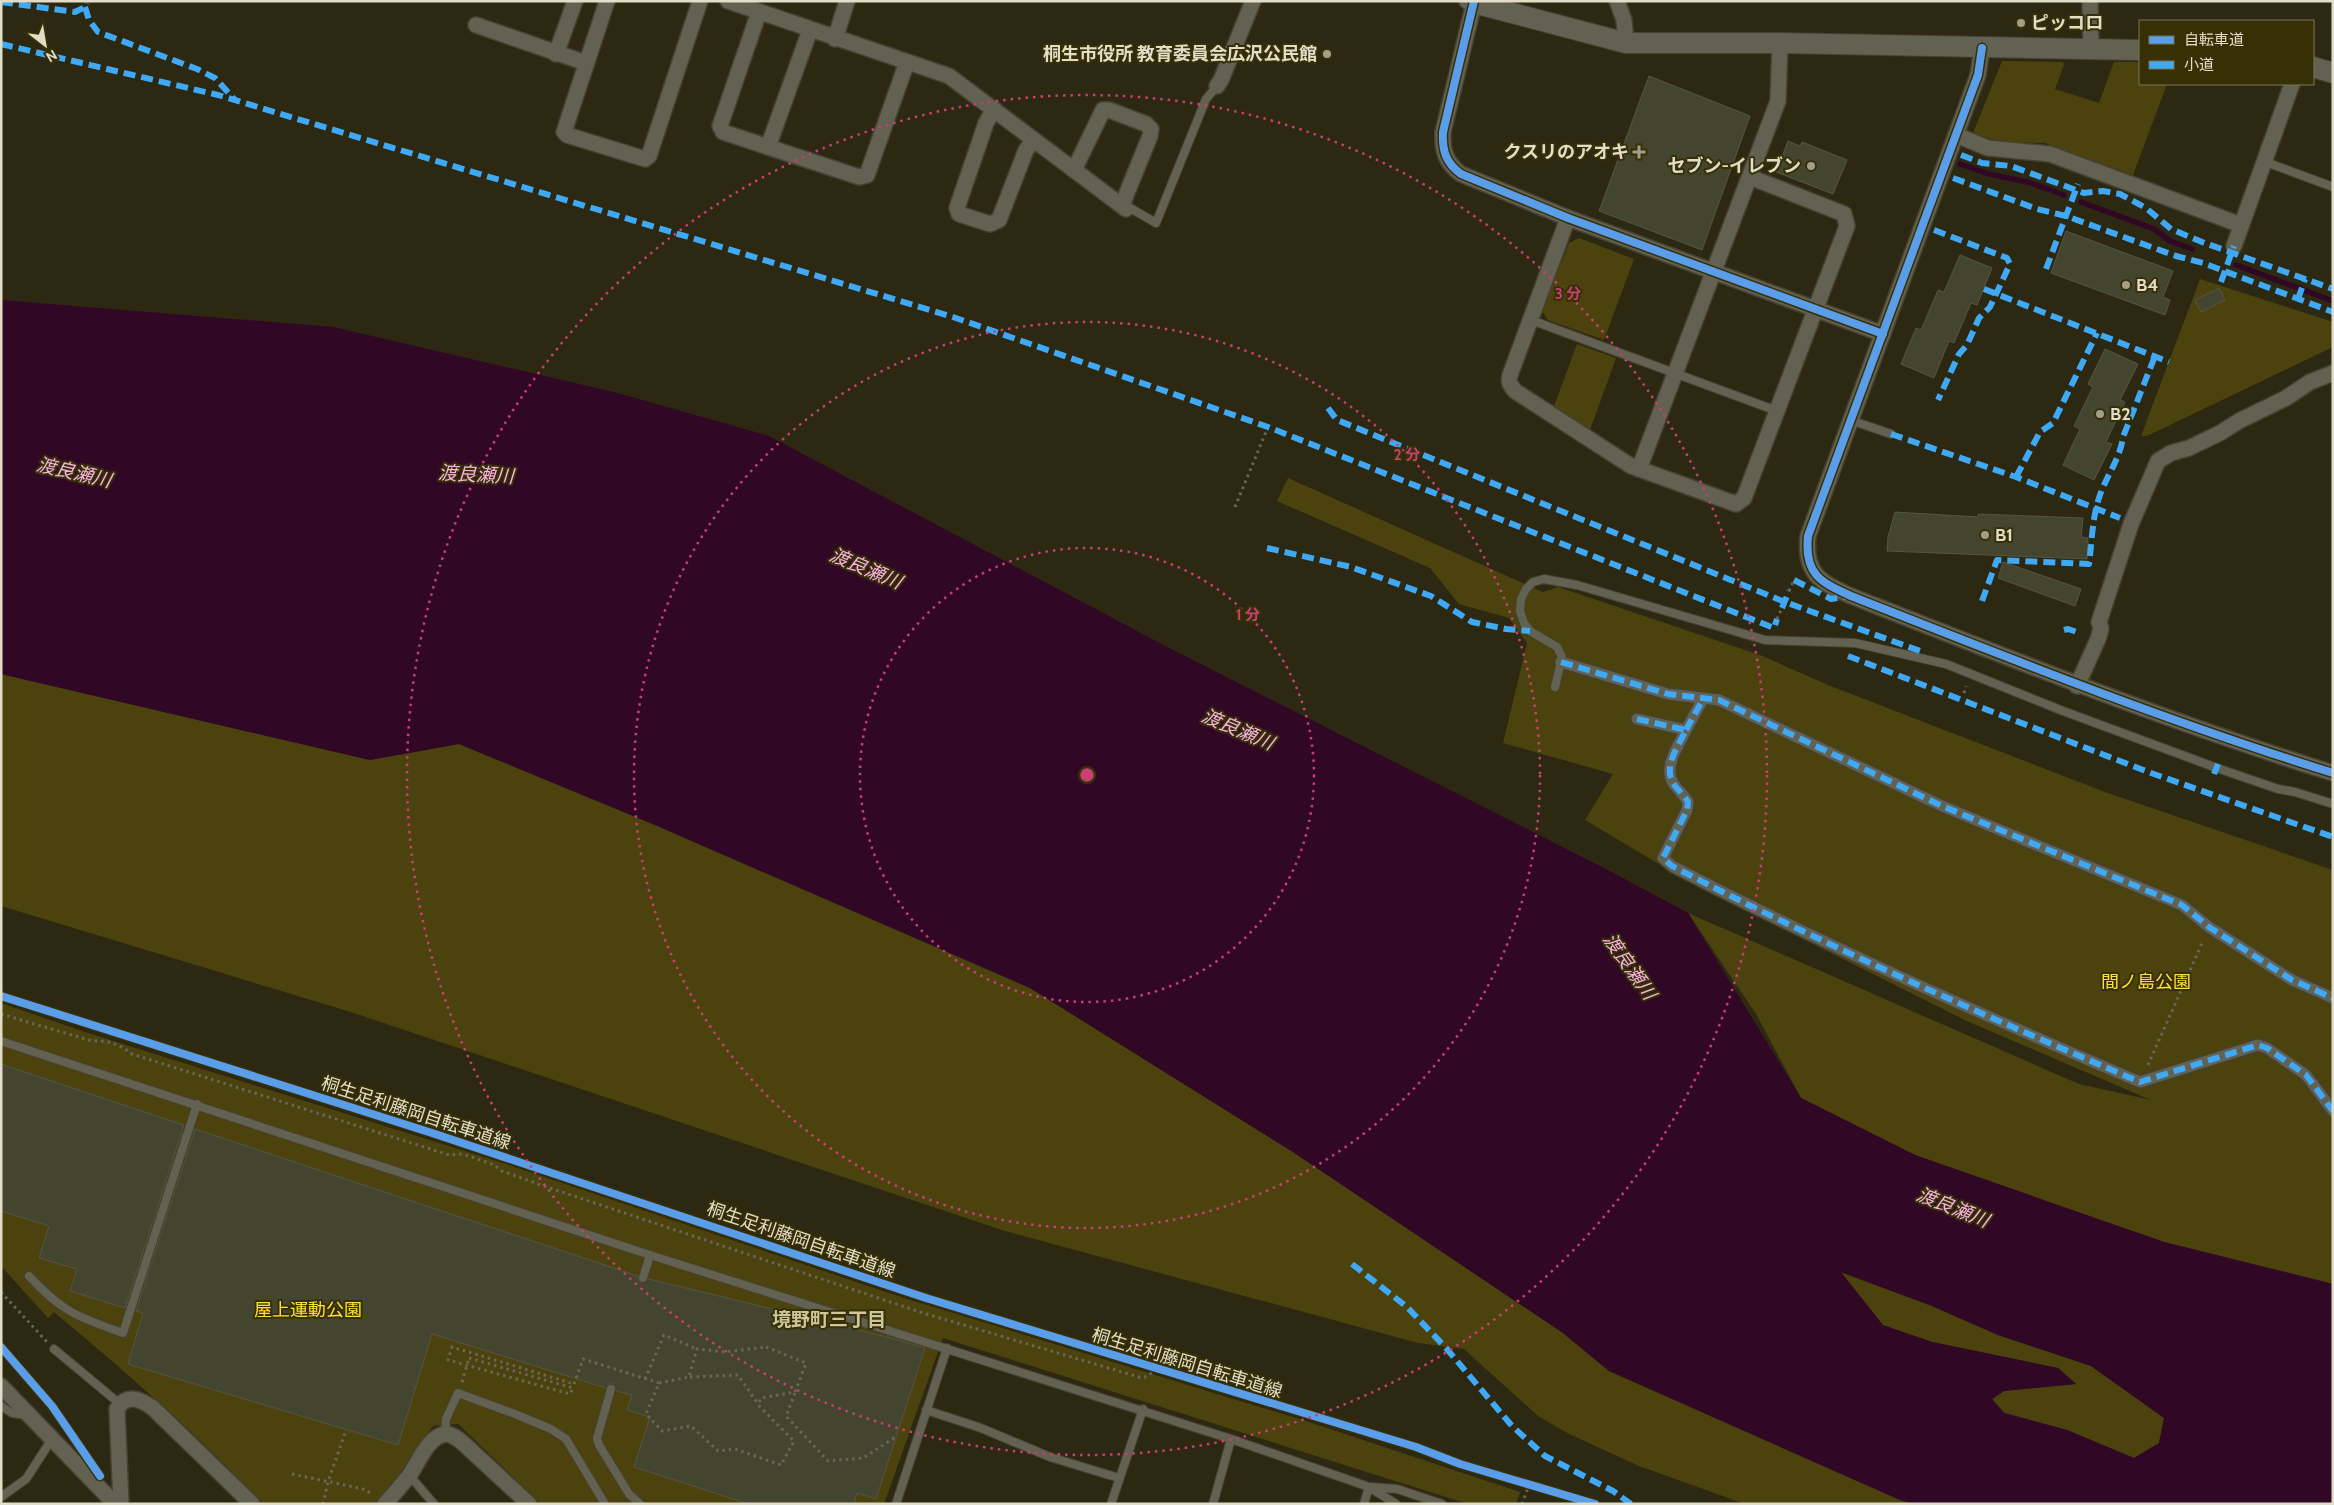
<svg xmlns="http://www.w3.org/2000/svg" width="2334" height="1505" viewBox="0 0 2334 1505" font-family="Cabin,'Noto Sans JP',sans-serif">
<rect width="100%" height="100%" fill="#2c2812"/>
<!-- green -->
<g fill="#4c420e">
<path d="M2002,61l61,1 1,3 -9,24 44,14 15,-41h26v22h27l-34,91 -88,-32 -45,-1 -27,-9z"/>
<path d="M1579,238l55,21 -30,81 -56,-20 -6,-9 27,-68z"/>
<path d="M2200,279l133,43v25l-186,89h-6z"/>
<path d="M1577,344l39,14 -26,72 -36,-24z"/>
<path d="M1288,478l255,114 15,-5 202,68 68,30 277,107 228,78v414l-169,-42 -249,-87 -114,-57 -45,-84 -68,-101 391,171 72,16 -182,-78 -280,-140 -104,-62 28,-46 -110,-31 24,-100 -18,-25 -50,-14 -29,-36 -153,-67z"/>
<path d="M1,674l369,86 89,-16 196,81 375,163 263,164 270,181 46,38 291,129 13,4h-168l-106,-38 -70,-32 -31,-18 -74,-67 -46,-6 -413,-112 -651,-218 -353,-107z"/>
<path d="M1,1003l87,30 415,130 398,134 408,125 211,70 -4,12h-48l-525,-166 -59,166h-343l-83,-80 -25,2 -35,50 -24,28h-112c-64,-70 -135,-131 -208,-192l-6,6 -47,-52z"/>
<path d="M1840,1272l92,34 66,29 93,31 73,52 -5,25 -25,15 -67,-28 -63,-17 -12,-14 12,-8 72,-7 -18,-16 -126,-26 -50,-17z"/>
</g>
<!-- water -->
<path fill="#310726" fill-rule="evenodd" d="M1,300l332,27 281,65 155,44 402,213 435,220 82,44 113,185 114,57 249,87 169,42v220h-420l-13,-4 -291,-129 -46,-38 -270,-181 -263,-164 -375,-163 -196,-81 -89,16 -369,-86zM1841,1272l91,34 66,29 93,31 73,52 -5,25 -25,15 -67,-28 -63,-17 -12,-14 12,-8 72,-7 -18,-16 -126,-26 -49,-17z"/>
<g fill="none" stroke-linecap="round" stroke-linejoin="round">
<!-- stream -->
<g stroke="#310726" stroke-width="5.5">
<path d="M1960,164l29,10 39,8 36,13"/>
<path d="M2081,202l73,27 16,12 22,8"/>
<path d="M2236,265l97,36"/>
</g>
</g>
<!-- building -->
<g fill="#44452f" stroke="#554">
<path d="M1649,76l101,40 -48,134 -103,-39z"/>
<path d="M1788,141l12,5 2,-4 45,18 -14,34 -57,-22z"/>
<path d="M2066,231l107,40 -10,26 7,3 -5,15 -114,-42z"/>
<path d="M1960,255l32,13 -15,37 -6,-2 -17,40 -5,-2 -15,37 -33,-14 15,-36 5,2 17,-40 6,2z"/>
<path d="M2219,288l6,12 -24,12 -6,-12z"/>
<path d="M2105,349l33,15 -18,36 5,2 -19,40 6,2 -18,36 -31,-15 17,-36 -6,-3 19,-39 -5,-3z"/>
<path d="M1895,512l83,5v-3l105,4 -2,19 7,1 -1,21 -200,-8 1,-14z"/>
<path d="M2003,562l78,27 -6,17 -77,-28z"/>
<path d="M1,1064l183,61 -59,183 -55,-17 7,-22 -38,-11 10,-32 -48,-15z"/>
<path d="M195,1129l443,147 1,5 3,2 7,-4 246,60 30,9 -49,151 -19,-6 -3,11h-105l-115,-37 16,-50 -23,-7 5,-15 -16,-4 -3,-7h-4l-3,4 -174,-54 -34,111 -270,-81 15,-51 -7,-2z"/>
</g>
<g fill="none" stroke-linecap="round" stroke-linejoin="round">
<defs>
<g id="service">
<path d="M2263,161l70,26"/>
<path d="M1126,209h6l24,14 50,-124 11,-13"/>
<path d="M1531,320l246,91"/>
<path d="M1850,420l41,14"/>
<path d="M1555,687l7,-30 -5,-10 -27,-16 -6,-8 -4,-12 1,-12 5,-10 7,-7 11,-3 33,6 188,55 90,3 91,21 117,47 154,57 61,21 17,3 38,12"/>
<path d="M1,1041l649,214 581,184 138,48 27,17"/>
<path d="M29,1276c33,36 49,41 94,57l74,-229"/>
<path d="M643,1278l7,-23"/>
<path d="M54,1349l66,55"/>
<path d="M611,1389l-14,49 2,7 30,49 11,10"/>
<path d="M1,1406l11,7 13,2"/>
<path d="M926,1410l55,18 69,29 69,21"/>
<path d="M445,1434l1,-15 12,-26 57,21 36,15 15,10 39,65"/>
<path d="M410,1476l24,28"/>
<path d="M1371,1487l26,2 45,15"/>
<path d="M1,1497l25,-18 26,-40"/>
<path d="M896,1504l51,-156"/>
<path d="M1111,1504l32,-95"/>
<path d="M1213,1504l18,-65"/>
<path d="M1364,1504l5,-17"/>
</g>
<g id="pedestrian">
<path d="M1561,662l107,32 51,6 223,106 240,99 27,22 83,53 41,18"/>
<path d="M1637,719l49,11c-7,15 -23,36 -13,53 4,6 11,12 15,19l-1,8 -24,48 9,8c152,79 311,149 468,216l118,-37 9,3 39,27 27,36"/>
<path d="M1686,730l17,-31"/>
</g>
<g id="minor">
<path d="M607,1l-43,131 3,3 78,24 4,-3 51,-155"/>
<path d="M728,1l221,75 177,133"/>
<path d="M1467,1l7,2 -31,129c-1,19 3,31 18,42l107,44 315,116"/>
<path d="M1617,1l7,19 2,23"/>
<path d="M2090,1l1,48"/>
<path d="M759,12l-39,114 3,6 136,45 8,-2 40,-113"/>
<path d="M476,25l110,38"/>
<path d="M835,39l12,-38"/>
<path d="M1982,48l-4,27 -170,461c-4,38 12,46 43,60 160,63 318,126 482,177"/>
<path d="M556,54l19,-53"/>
<path d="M1217,86l4,-6 32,-79"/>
<path d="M994,109l-8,14 -29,85 2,6 31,10 9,-4 27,-70 7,-9"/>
<path d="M1956,135l32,13 62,6 191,71"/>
<path d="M768,147l42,-117"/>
<path d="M1074,170l29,-60h6l37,14 5,5 -1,7 -28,69"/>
<path d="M1568,218l-58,157c-2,7 0,10 5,16l116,75 105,38 8,-6 103,-272 -3,-12 -94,-37"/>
<path d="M2234,246l58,-162"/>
<path d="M1639,469l139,-368 2,-58"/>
<path d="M2077,686l21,-47 3,-10 -2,-7 32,-98 27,-63 13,-8 18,-5 31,-15 19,-12 47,-23 24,-16 23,-9"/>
<path d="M1,1386l114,118"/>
<path d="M121,1504l-4,-95c10,-16 23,-10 36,-1l99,96"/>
<path d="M385,1504c8,-9 16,-18 23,-27 10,-12 19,-41 38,-43 6,0 12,5 17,9l66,61"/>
</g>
<g id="tertiary">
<path d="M1474,1v2l152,40h154l360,7"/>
<path d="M2313,67l20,6"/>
</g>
</defs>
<!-- service casing -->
<use href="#service" stroke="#464232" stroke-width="10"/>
<!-- pedestrian casing -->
<use href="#pedestrian" stroke="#464232" stroke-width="14"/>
<!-- minor casing -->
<use href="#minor" stroke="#464232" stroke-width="18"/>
<!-- tertiary casing -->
<use href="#tertiary" stroke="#464232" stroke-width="22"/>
<!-- path -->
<g stroke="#696658" stroke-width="3" stroke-dasharray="2.5 4" stroke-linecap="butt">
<path d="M1235,507l33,-80"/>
<path d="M1789,591l5,-11"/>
<path d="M1777,619l5,-11"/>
<path d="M1964,693l2,-7"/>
<path d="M1,1014l91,27c15,-1 28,3 40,13l317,101 13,-1 16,5 16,6 8,6 39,14 379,127 222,66 6,-2 8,-7"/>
<path d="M2148,1065l55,-124"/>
<path d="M1,1292l46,50"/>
<path d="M766,1347l40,16 -11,29 -34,6 -3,7 36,36 -13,24 -46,-16 -17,2 -27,-25 -29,5 -16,-17 13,-31 30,-6 8,-28 27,3z"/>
<path d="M690,1377l48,-2 20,29"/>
<path d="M645,1379l19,-44 33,14"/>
<path d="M462,1382l7,-24"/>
<path d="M574,1384l9,-25 76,24"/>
<path d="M795,1393l-9,23 42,45 35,-3 34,-22"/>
<path d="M292,1474l71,15 9,5"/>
<path d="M323,1504l5,-22 18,-52"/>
<path d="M1522,1504l7,-19"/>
</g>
<!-- service -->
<use href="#service" stroke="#636151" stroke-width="8"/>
<!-- pedestrian -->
<use href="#pedestrian" stroke="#636151" stroke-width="11"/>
<!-- minor -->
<use href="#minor" stroke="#636151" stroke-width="15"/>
<!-- tertiary -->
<use href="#tertiary" stroke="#636151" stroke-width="20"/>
<!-- path-bridge -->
<path stroke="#696658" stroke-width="3" stroke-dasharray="2.5 4" stroke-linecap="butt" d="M469,1358l104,30 -3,6 -122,-34 4,-13 122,37"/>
<!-- quiet -->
<g stroke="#3fa9f5" stroke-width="6" stroke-dasharray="12 6" stroke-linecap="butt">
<path d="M1,2l74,10 10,-5 2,-4"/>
<path d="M85,7l4,13 9,12 99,37 18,9 20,22"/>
<path d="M1,44l217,51 735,222 315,110 506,201 3,-9"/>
<path d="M1961,155l21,8 29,3 73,27 19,-2 17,3 26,14 25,21 31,13 131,47"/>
<path d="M1953,178l84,31 29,7 110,40 27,7 130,49"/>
<path d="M1934,230l73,28 3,6 -20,43 -11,11 -12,27 -8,9 -21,46"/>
<path d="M2046,269l32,-85"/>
<path d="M2221,282l13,-36"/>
<path d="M1984,289l185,73"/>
<path d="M2298,299l7,-20"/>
<path d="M1328,408l9,12 448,182 135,49"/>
<path d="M1891,434l125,43 104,41"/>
<path d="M2016,477l24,-45 13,-9 44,-90"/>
<path d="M1267,548l84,19 80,29 41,26 34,7 24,2"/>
<path d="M1794,580l37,19 18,-3"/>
<path d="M1982,601l15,-41 92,4c3,-22 3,-47 11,-69 7,-20 20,-36 23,-58l32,-81"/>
<path d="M1782,608l7,-17"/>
<path d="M2064,630l4,-1 12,4"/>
<path d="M1848,656l303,117 182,64"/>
<path d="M1561,662l107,32 51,6 223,106 240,99 27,22 83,53 41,18"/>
<path d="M1637,719l49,11c-7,15 -23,36 -13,53 4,6 11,12 15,19l-1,8 -24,48 9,8c152,79 311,149 468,216l118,-37 9,3 39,27 27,36"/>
<path d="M1686,730l17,-31"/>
<path d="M2214,774l4,-10"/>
<path d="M1352,1264l55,43 39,41 66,78 33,30 68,35 18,13"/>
</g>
<defs>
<g id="cycleway">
<path d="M1474,1l-31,131c-1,19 3,31 18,42l107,44 315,116"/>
<path d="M1982,48l-4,27 -170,461c-4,38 12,46 43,60 160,63 318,126 482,177"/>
<path d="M1,996l431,137 494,165 490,149 44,17 135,40"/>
<path d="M1,1347l51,59 48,70"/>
</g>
</defs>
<!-- cycleway casing -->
<use href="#cycleway" stroke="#373007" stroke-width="11"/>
<!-- cycleway -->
<use href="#cycleway" stroke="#5a9eea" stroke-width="8"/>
</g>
<!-- distance rings -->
<g fill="none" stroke="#c83f71" stroke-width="2.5" stroke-dasharray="2.5 5">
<circle cx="1087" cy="775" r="227"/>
<circle cx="1087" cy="775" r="453"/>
<circle cx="1087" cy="775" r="680"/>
</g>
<!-- markers -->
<g fill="#a29e88" stroke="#373007" stroke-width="2">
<circle cx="2021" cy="23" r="5"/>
<circle cx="1327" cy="54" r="5"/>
<path d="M1636.5 144.5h5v5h5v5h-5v5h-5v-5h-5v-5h5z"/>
<circle cx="1811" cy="166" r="5"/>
<circle cx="2126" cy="285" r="5"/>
<circle cx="2100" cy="414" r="5"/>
<circle cx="1985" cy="535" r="5"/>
</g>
<g text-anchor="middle" stroke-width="4" stroke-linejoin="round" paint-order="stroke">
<!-- poi labels -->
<g font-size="18" font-weight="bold" fill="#e1ddc8" stroke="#373007" text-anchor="start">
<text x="2031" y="29">ピッコロ</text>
<text x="1317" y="60" text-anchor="end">桐生市役所 教育委員会広沢公民館</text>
<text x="1629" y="158" text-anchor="end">クスリのアオキ</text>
<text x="1801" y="172" text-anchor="end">セブン-イレブン</text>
<text x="2136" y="291">B4</text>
<text x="2110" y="420">B2</text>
<text x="1995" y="541">B1</text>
</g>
<!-- park labels -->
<g font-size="18" fill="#ffe034" stroke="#373007">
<text x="2146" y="988">間ノ島公園</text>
<text x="308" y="1316">屋上運動公園</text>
</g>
<!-- street labels -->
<g font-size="18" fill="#e1ddc8" stroke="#373007">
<text transform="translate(416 1113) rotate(18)" y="6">桐生足利藤岡自転車道線</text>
<text transform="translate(801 1240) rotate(19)" y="6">桐生足利藤岡自転車道線</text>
<text transform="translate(1187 1363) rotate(17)" y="6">桐生足利藤岡自転車道線</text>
</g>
<!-- water labels -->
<g font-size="19" font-style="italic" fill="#f9b1e3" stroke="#373007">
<text transform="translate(74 472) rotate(13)" y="7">渡良瀬川</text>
<text transform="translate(476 474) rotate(3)" y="7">渡良瀬川</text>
<text transform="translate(866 568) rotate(23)" y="7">渡良瀬川</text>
<text transform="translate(1238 729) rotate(23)" y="7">渡良瀬川</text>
<text transform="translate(1630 966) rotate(55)" y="7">渡良瀬川</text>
<text transform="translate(1953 1207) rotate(22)" y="7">渡良瀬川</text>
</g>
<!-- neighbourhood labels -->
<g font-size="19" font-weight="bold" fill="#cdc59b" stroke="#373007">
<text x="829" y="1326">境野町三丁目</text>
</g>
</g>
<circle cx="1087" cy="775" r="8" fill="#c83f71" stroke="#373007" stroke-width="2.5"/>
<g font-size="15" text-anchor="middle" font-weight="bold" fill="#c83f71" stroke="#373007" stroke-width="4" stroke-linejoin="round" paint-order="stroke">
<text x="1568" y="299">3 分</text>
<text x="1407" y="460">2 分</text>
<text x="1248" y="620">1 分</text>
</g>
<!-- border -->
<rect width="2334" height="1505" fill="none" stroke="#e1ddc8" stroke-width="5"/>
<!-- legend -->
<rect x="2139" y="20" width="175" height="65" fill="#373007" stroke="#7b7554"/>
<rect x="2149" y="36" width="25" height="8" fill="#5a9eea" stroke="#7b7554"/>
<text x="2184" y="45" font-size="15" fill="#e1ddc8">自転車道</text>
<rect x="2149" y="61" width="25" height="8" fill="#3fa9f5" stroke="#7b7554"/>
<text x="2184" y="70" font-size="15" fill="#e1ddc8">小道</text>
<!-- north arrow -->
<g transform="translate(45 45) rotate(149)" stroke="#373007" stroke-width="4" paint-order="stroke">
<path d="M0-4L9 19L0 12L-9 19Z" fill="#e1ddc8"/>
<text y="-8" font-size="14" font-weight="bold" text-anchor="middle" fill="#e1ddc8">N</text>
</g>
</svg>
